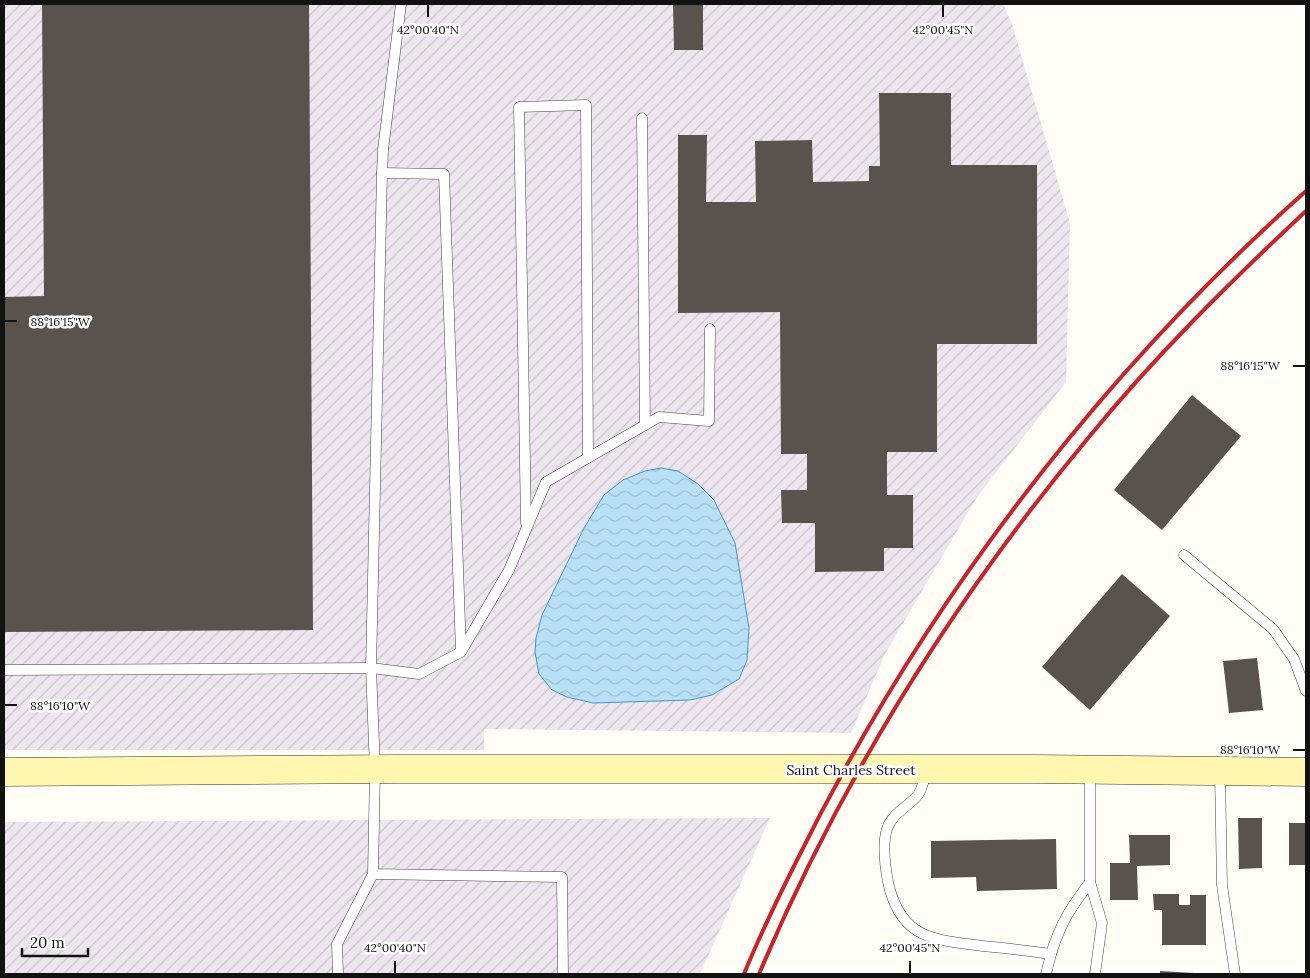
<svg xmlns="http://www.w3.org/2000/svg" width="1310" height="978" viewBox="0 0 1310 978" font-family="Lora,serif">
<defs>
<pattern id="industrial-furrows" width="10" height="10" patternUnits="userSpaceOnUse" patternTransform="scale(1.25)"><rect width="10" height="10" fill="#eee6ef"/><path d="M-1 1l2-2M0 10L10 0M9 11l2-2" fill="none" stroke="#cbc4cc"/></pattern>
<pattern id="water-waves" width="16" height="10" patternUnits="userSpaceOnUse" patternTransform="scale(1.25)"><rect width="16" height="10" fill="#b9e0f7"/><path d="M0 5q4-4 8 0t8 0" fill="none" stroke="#9ebfd3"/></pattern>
</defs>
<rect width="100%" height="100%" fill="#fffdf5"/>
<!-- industrial -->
<g fill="url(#industrial-furrows)">
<path d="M4,4h999l9,20 58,199 -4,159 -89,115 -92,157 -34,79 -367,-4v21h-480z"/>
<path d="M770,818l-70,156h-696v-152z"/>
</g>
<!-- water -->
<path fill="url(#water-waves)" stroke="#3f96cf" d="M661,468l17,3 20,13 16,16 21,43 14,85 -2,32 -8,19 -27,16 -22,5 -97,3 -26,-6 -15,-7 -13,-16 -4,-22 1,-14 6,-23 42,-87 20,-33 19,-15 22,-9z"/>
<!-- building -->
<g fill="#5a524d">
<path d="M42,4h267l4,626 -309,2v-335l40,-1z"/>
<path d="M673,4h30v46h-29z"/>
<path d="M879,93h72v72h86v179h-100v108h-50v43h26v53h-29v23l-69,1v-49h-33l-1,-33h26v-36h-26l-1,-142 -102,1v-178h29l-1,67h50l-1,-61 57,-1 1,42 56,-1v-15h11z"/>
<path d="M1192,395l49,41 -79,94 -48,-40z"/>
<path d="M1122,574l48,42 -80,94 -48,-43z"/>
<path d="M1257,658l6,52 -34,3 -6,-52z"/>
<path d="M1238,818h24v50l-23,1z"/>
<rect x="1289" y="823" width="17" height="42"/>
<path d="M1129,835h41v30l-33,1 1,34h-28v-37h20z"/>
<path d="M1056,839l1,50 -80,2 -1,-14 -45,1v-37z"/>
<path d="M1153,894h26v11h11v-10h16v50h-44v-35h-8z"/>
<path d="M1160,971l34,2v1h-34z"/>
</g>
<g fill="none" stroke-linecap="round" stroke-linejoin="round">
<defs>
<g id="lane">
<path d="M642,118l3,307"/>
<path d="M382,173l1,-23 18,-146"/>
<path d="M526,523l-7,-416 67,-2 2,353"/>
<path d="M1184,555l89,74 21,30 12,32"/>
<path d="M461,652l-17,-478 -62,-1 -11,495 48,6 42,-22 48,-82 37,-88 113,-65 50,4 1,-92"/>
<path d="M4,670l367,-2 4,101 -2,105 189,3 1,97"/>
<path d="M926,770c-2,9 -3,18 -8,25 -10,12 -26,18 -31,34 -5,16 -2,37 1,53 4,19 12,37 28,48 19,12 45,13 67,16 23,2 45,5 68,8l-5,20"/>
<path d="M1090,771v111l12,41 -7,51"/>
<path d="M1220,772l2,113 13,89"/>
<path d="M1051,954c10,-32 19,-45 39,-72"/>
<path d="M338,974l-1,-30 36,-70"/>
</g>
<path id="secondary" d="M4,772l392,-3h638l272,3"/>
</defs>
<!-- lane casing -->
<use href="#lane" stroke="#444" stroke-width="11"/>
<!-- secondary casing -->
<use href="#secondary" stroke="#333" stroke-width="29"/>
<!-- lane -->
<use href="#lane" stroke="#fff" stroke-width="10"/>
<!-- secondary -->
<use href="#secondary" stroke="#fff6b0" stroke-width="28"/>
<!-- rail -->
<g stroke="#c4262e" stroke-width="4">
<path d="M744,974c15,-37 33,-74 51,-110 125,-254 300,-485 511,-673"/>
<path d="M759,974c82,-194 195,-375 330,-537 66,-81 141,-155 217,-226"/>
</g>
</g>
<!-- ticks -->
<path fill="none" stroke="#111" stroke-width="2" d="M428,17v-12M943,17v-12M5,321h12M1293,366h12M5,705h12M1293,750h12M395,973v-12M910,973v-12"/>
<g text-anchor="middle" stroke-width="5" stroke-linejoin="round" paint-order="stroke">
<!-- street labels -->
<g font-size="14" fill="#111" stroke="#fff">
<text x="851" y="775">Saint Charles Street</text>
</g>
</g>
<g font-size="12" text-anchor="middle" fill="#111" stroke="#fff" stroke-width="5" stroke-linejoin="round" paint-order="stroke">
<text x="428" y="34">42°00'40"N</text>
<text x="943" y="34">42°00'45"N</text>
<text x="60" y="326">88°16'15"W</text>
<text x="1250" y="370">88°16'15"W</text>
<text x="60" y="710">88°16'10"W</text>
<text x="1250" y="754">88°16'10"W</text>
<text x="395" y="952">42°00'40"N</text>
<text x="910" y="952">42°00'45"N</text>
</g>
<!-- border -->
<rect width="1310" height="978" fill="none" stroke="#111111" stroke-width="10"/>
<!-- scale -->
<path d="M22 948v8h66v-8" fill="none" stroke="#111111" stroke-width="2.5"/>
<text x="30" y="948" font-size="15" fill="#111111" stroke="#ffffff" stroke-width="4" paint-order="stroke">20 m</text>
</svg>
